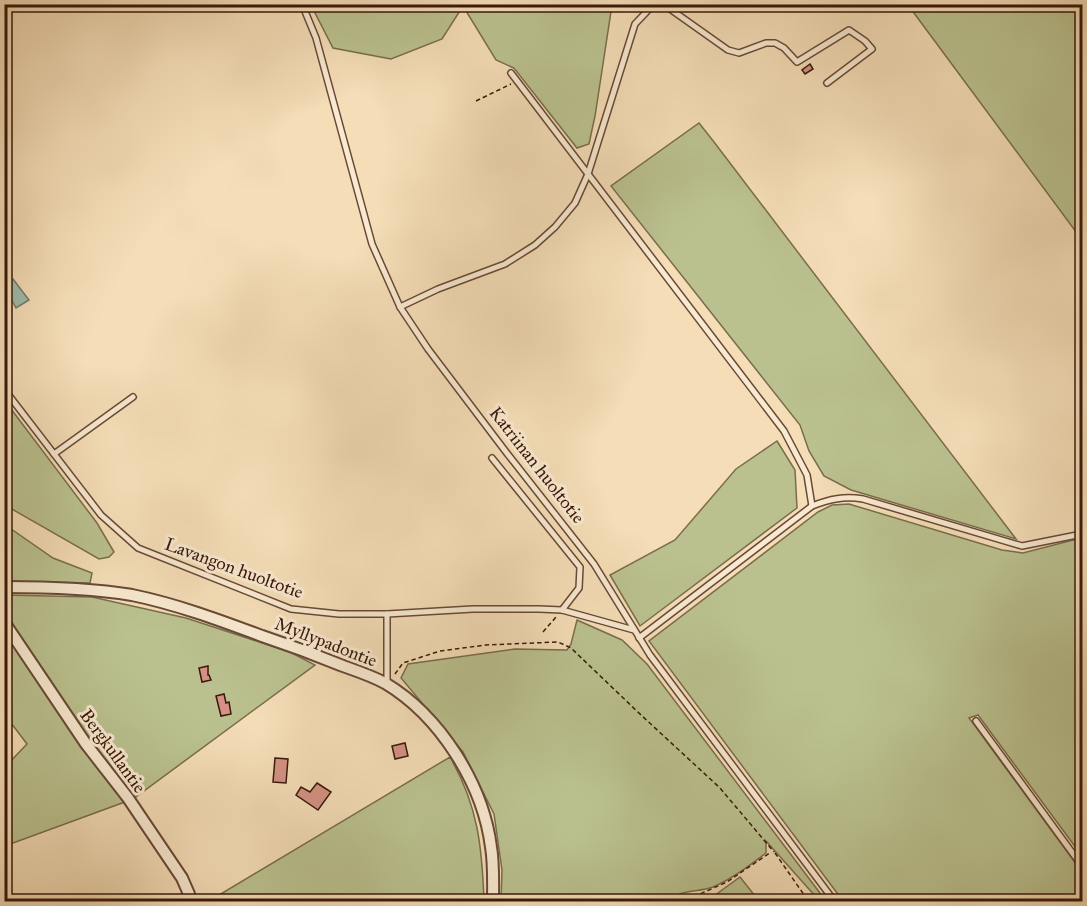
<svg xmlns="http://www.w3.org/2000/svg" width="1087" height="906" viewBox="0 0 1087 906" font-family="'IM FELL Great Primer',serif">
<rect width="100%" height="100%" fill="#f4ddb7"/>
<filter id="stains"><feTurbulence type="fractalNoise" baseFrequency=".00333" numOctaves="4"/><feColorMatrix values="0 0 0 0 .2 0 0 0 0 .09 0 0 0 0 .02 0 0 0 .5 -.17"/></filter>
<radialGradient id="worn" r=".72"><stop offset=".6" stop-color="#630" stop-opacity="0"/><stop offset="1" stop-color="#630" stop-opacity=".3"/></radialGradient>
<!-- green -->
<g fill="#bac18f" stroke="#7a6c4d" stroke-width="1.5">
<path d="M311,5h301l-17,111 -6,28 -12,4 -63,-80 -18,-8 -33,-54 -21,33 -51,20 -58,-11z"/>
<path d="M908,5h174v235z"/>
<path d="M699,123l15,19 302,397 -165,-49 -27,-14 -15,-25 -9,-26 -189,-239z"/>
<path d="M5,401l92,122 17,29 -5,5 -10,2 -89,-51 -5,-9z"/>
<path d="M777,441l18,29 2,38 -157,118 -30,-51 65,-35 61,-71z"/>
<path d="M849,504l153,46 21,3 50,-13h9v316l-104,-141 -9,3 113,154v29h-239l-194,-260 169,-129 14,-7z"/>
<path d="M4,524l49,34 39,15 -2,10 -85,-2z"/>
<path d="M5,595l87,2 94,21 104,34 25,13 -182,134 -128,47v-79l22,-23 -22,-29z"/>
<path d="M577,620l45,20 25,24 179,237h-5l-5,-4 -50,-56v12c-14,11 -36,27 -53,34 -16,6 -31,1 -44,14h-168l1,-31 -8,-56 -31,-62 -62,-74 7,-14 107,-15 52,1 4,-6z"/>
<path d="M450,757c28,49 32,89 34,144h-275z"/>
<path d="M740,877l19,24h-52z"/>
</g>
<!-- water -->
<path fill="#9cbcaa" stroke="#747a6a" stroke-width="1.5" d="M13,279l16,21 -13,8 -11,-20v-3z"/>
<!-- building -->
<g fill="#d59284" stroke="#39180b" stroke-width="1.5">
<path d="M810,64l3,5 -8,5 -3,-4z"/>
<path d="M208,666v9h1l2,5 -9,2 -3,-14z"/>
<path d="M224,694l2,9 3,-1 2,12 -10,2 -5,-20z"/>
<path d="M405,743l3,13 -13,3 -3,-13z"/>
<path d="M275,758l13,1 -2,24 -13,-1z"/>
<path d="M317,783l14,9 -13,18 -22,-15 5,-8 9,5z"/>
</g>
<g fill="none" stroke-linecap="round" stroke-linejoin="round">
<defs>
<g id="service">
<path d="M302,4l14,34 56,206 28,63 28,42 78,103 88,112 56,91 185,247"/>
<path d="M663,4l65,46 11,3 27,-10h9l9,5 13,14 52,-32 16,11 7,8 -45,34"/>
<path d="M511,73l273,358 23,44 5,31"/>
<path d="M400,307l38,-18 67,-25 30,-19 20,-18 20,-24 13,-29 47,-150 19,-20"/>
<path d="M4,389l97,126 37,33 153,61 48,5h48l86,-5h66l23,1 72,20"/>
<path d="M54,454l79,-57"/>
<path d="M492,458l88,109 -1,21 -17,22"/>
<path d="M387,614v69"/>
<path d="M639,638l173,-132c18,-7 32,-10 51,-7l159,47 60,-12"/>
<path d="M976,721l106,145"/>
</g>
<g id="minor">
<path d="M4,587c42,0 86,1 128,8 44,9 87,25 130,41 27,9 54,19 81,30 14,5 29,10 42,17 55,33 98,101 106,164 3,18 2,37 2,55"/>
<path d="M4,622l82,122 42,54 54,80 7,16 1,8"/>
</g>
</defs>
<!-- service casing -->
<use href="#service" stroke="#684936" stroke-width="8"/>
<!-- minor casing -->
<use href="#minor" stroke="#684936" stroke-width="14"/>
<!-- path -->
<g stroke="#39180b" stroke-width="1.5" stroke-dasharray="4.5 3" stroke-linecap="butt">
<path d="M476,101l35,-17"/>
<path d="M543,632l13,-15"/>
<path d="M395,674l8,-11 37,-12 46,-6 72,-3 13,6 70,67 79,73 54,64"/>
<path d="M775,853l34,49"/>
<path d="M688,902l12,-8 27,-12 44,-30"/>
</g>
<!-- service -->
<use href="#service" stroke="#f8e9d0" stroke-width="5"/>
<!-- minor -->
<use href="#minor" stroke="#f8e9d0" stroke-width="10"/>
</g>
<g text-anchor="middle" stroke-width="6" stroke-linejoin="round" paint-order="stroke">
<!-- street labels -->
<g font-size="18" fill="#39180b" stroke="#f8e9d0">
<text transform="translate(537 465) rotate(52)" y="6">Katriinan huoltotie</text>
<text transform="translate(234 568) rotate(20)" y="6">Lavangon huoltotie</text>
<text transform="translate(326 642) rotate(21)" y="6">Myllypadontie</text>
<text transform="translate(113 751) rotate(54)" y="6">Bergkullantie</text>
</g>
</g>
<!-- margin -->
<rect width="1087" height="906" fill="none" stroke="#f4ddb7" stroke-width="24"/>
<rect x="6" y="6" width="1075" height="894" fill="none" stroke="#39180b" stroke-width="3"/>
<rect x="12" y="12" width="1063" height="882" fill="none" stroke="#39180b" stroke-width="1.5"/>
<rect width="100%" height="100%" filter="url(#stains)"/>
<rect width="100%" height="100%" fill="url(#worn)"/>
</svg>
